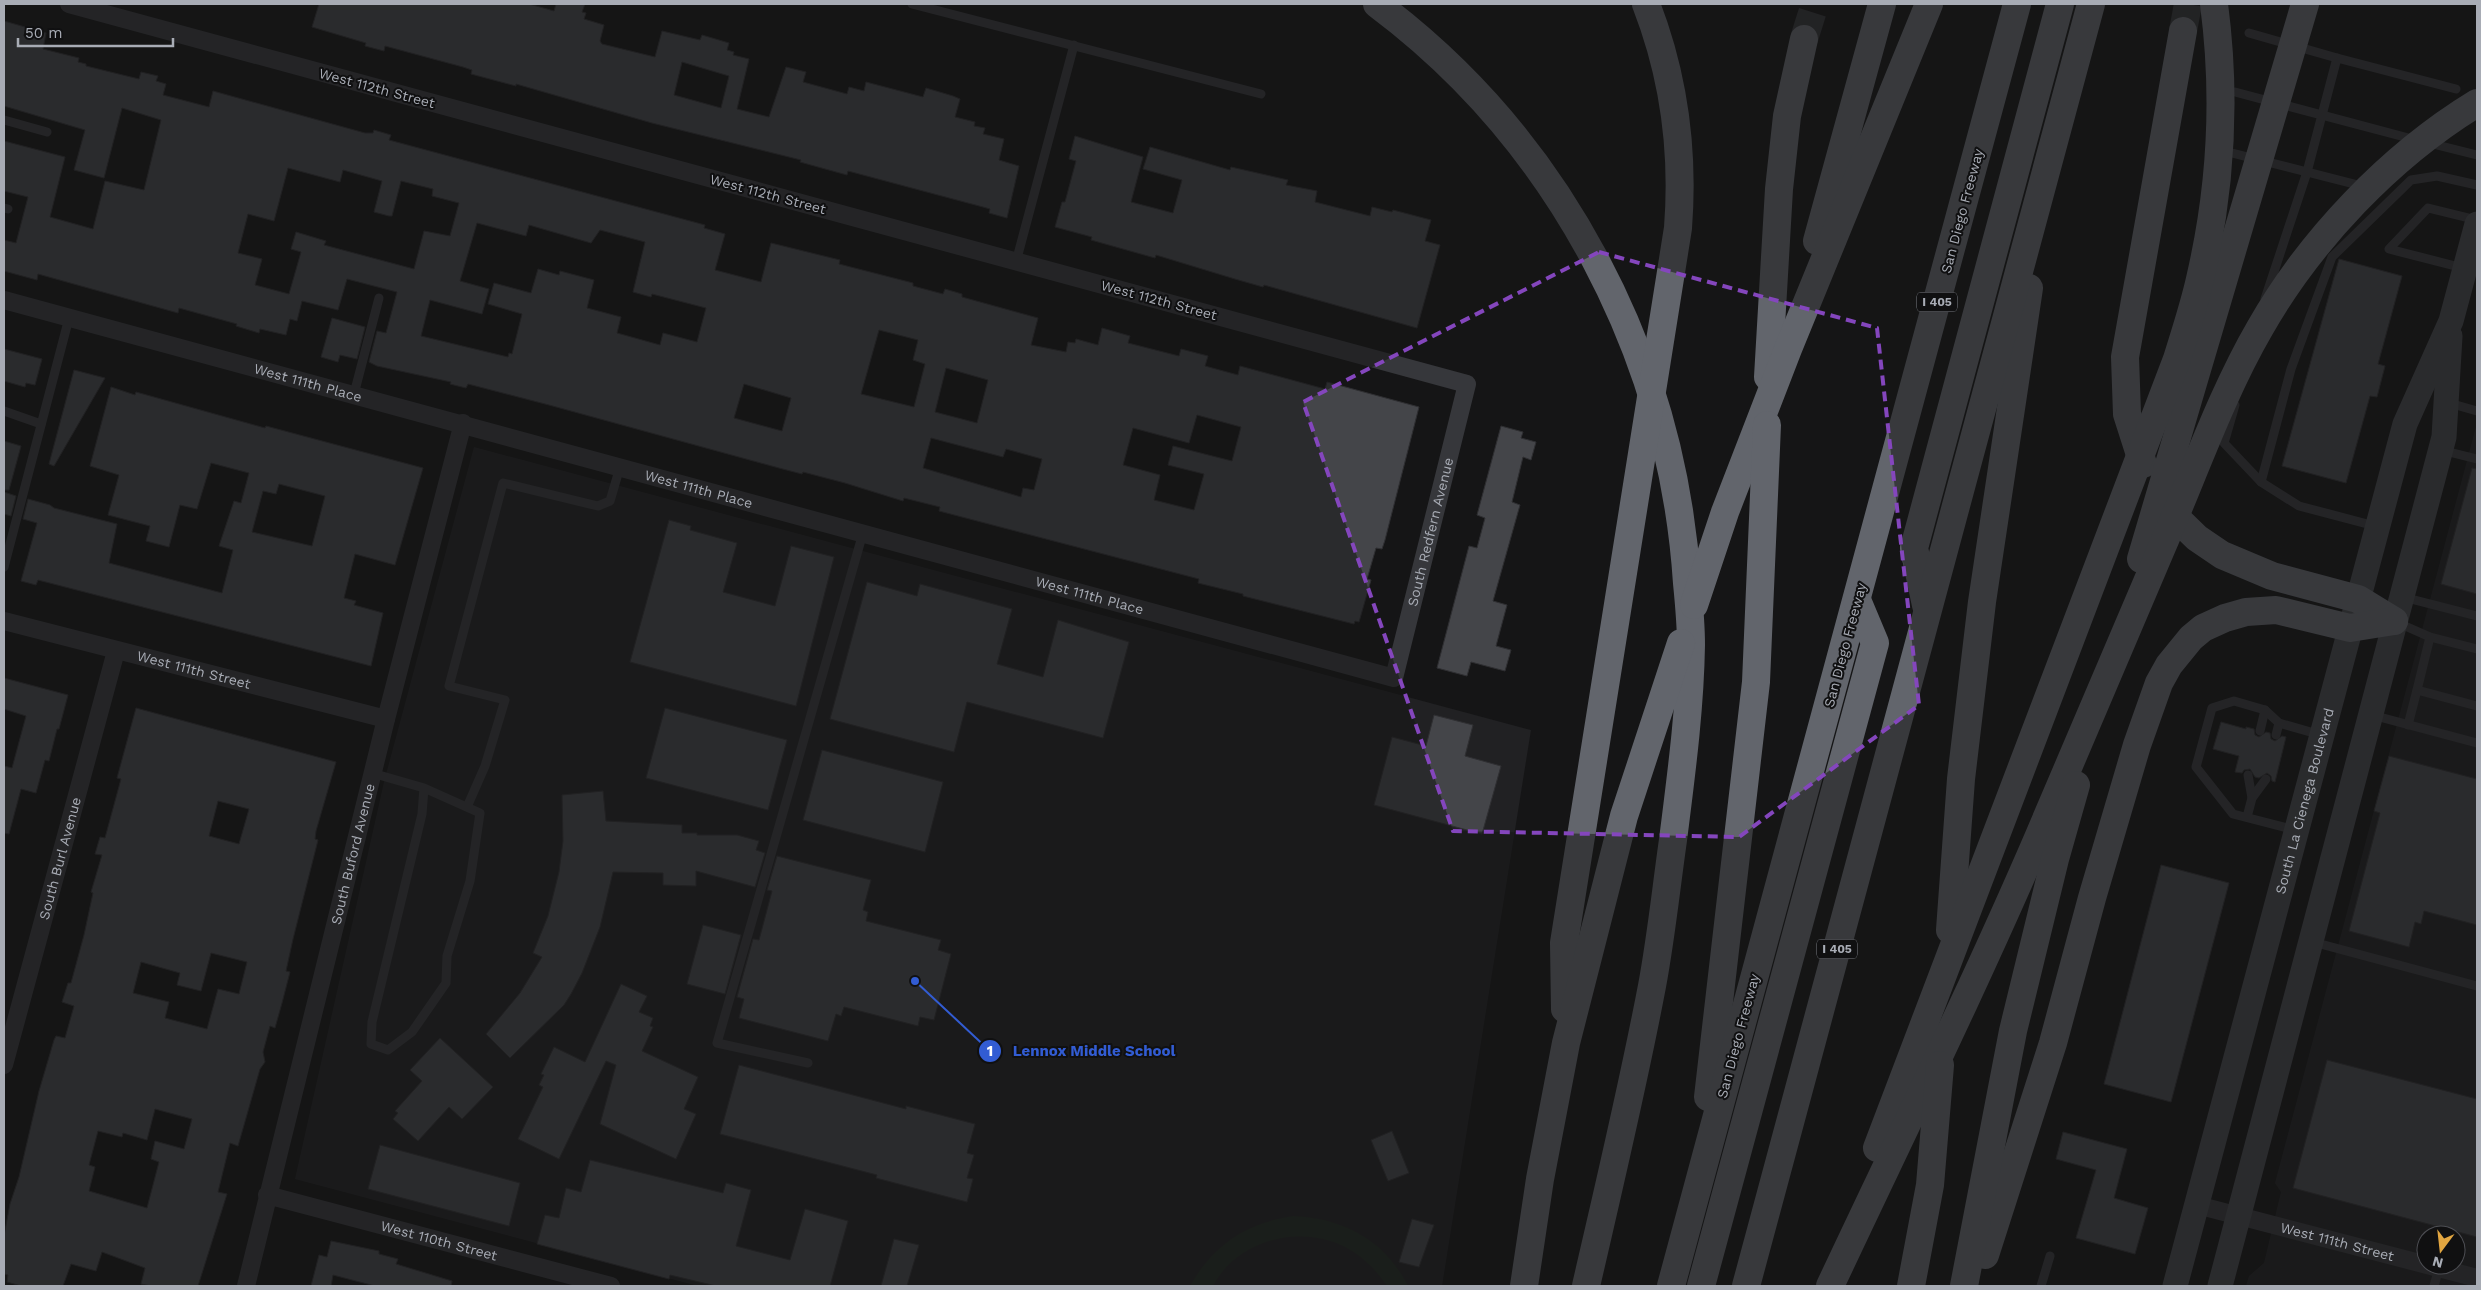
<svg xmlns="http://www.w3.org/2000/svg" width="2481" height="1290" viewBox="0 0 2481 1290" font-family="'Work Sans',sans-serif">
<rect width="100%" height="100%" fill="#151516"/>
<!-- built -->
<g fill="#212123" fill-rule="evenodd">
<path d="M2477,423v863h-231l3,-10 15,-13 17,-71 -6,-9zM2426,1235h30v30h-30z"/>
<path d="M474,447l1057,283 -89,556h-744l-403,-107 89,-397z"/>
</g>
<!-- green -->
<path fill="#212922" d="M1293,1216c50,2 92,24 115,70h-21c-9,-13 -19,-24 -32,-33 -45,-31 -116,-17 -142,33h-23c23,-41 56,-63 103,-70z"/>
<!-- building -->
<g fill="#444549" stroke="#2f2f32" fill-rule="evenodd">
<path d="M319,4h210l25,7 2,-7h29l-3,8 4,1 -2,6 20,6 -4,16 2,3 53,13 7,-26 38,9 2,-5 27,8 -2,7 7,2 -1,3 16,4 -12,50 32,8 17,-50 20,5 -3,10 44,12 2,-7 15,4 2,-9 57,15 3,-9 27,8 7,3 -5,18 20,5 -1,4 11,2 -2,6 21,5 -5,21 20,6 -12,52 -18,-5 1,-4 -7,-2 -135,-36 -1,4 -47,-13 1,-2 -149,-37 -136,-39v2l-45,-12 1,-4 -9,-3 -78,-21 -1,5 -19,-5 1,-3 -54,-16zM682,62l47,14 -8,32 -47,-13z"/>
<path d="M4,21l42,12 -3,16 36,9 -1,4 8,2v2l53,13 2,-7 17,4 -2,5 10,3 -3,11 46,12 4,-16 152,42h8l1,-3 17,5 -2,5 316,85 -1,3 21,6 -10,36 46,12 10,-39 69,17 -1,4 74,19v3l30,8 2,-5 17,5v3l76,21 -7,27 35,7 2,-10 7,1 1,-4 22,6 4,-17 28,8 -2,7 51,13 2,-7 27,7 -3,10 33,9 2,-9 85,23 2,-7 92,25 -34,133 -3,9 -6,-1 -9,31 4,1 -12,42 -4,-1 -1,3 -111,-28v-2l-45,-11 1,-4 -260,-68 1,-4 -36,-9 -1,3 -58,-18 -42,-11 -1,2 -23,-6 -230,-63 -81,-21 -2,4 -16,-4 1,-2 -74,-16 -8,-4 8,-31 9,2 11,-41 -50,-13 -9,31 -36,-9 -5,20 -7,-2 -4,16 -26,-6 -1,4 -23,-7 1,-2 -58,-16 -1,5 -140,-39 -1,6 -33,-9v-31l12,3 12,-46 -24,-6v-50l61,16 -15,60 43,12 12,-48 39,9 17,-70 -39,-12 -18,70 -30,-8 11,-40 -81,-24zM288,168l52,14 3,-12 39,11 -8,31 15,4h3l9,-35 32,8 -1,7 27,7 -9,33 -26,-5 -10,38 -90,-24 2,-4 -30,-9 -5,17 10,3 -12,42 -34,-9 7,-26 -24,-6 10,-39 26,7zM477,223l49,13 3,-11 62,18 9,-13 45,12 -12,50 18,5 1,-3 54,14 -9,34 -34,-9 -3,12 -43,-12 4,-16 -34,-9 7,-28 -34,-9 -1,4 -21,-6 -7,24 -37,-10 -6,21 34,10 -10,40 -3,-1 -1,4 -87,-21 9,-36 52,14 7,-25 -29,-8zM879,330l39,10 -5,20 12,4 -11,43 -53,-13zM946,368l42,12 -11,43 -42,-11zM744,384l47,14 -9,33 -48,-13zM1197,415l44,12 -9,34 -59,-15 -5,19 36,9 -10,36 -40,-10 6,-25 -37,-10 10,-37 56,15zM931,438l72,19 3,-8 36,10 -8,31 -11,-2 -2,9 -98,-29z"/>
<path d="M1075,136l68,21 -12,45 42,11 9,-33 -39,-11 7,-22 80,23 1,-3 57,13 -2,5 31,6 -2,11 55,14 2,-9 20,5 1,-2 38,10 -6,21 15,4 -23,83 -153,-43 -1,2 -28,-8 -79,-24 -1,3 -64,-18 1,-3 -37,-10 7,-25h3l11,-41 -7,-2z"/>
<path d="M2339,259l63,17 -24,88 7,2 -8,31 -7,-1 -24,87 -64,-17z"/>
<path d="M332,318l33,9 -8,32 -17,-4 -2,7 -17,-5z"/>
<path d="M4,349l38,10 -7,26 -9,-2 -1,4 -21,-6z"/>
<path d="M74,370l31,8 -51,88 -5,-2z"/>
<path d="M111,387l24,8 1,-3 129,36 1,-2 157,42 -28,97 -40,-11 -11,44 12,3 -2,4 29,8 -12,53 -333,-86 -2,5 -15,-4 16,-58 -14,-4 5,-20 22,6 4,3 63,16 -8,39 113,30 11,-43 -14,-4 15,-45 7,2 8,-30 -38,-10 -14,46 -17,-4 -11,42 -23,-6 4,-15 -42,-11 11,-40 -29,-9zM279,484l46,12 -13,50 -60,-14 11,-41 13,3z"/>
<path d="M1501,426l22,6 -2,6 15,4 -5,18 -8,-3 -11,45 8,3 -27,96 14,4 -11,41 15,4 -6,21 -34,-9 -4,14 -30,-8 32,-122 8,2 8,-30 -8,-3z"/>
<path d="M4,441l17,5 -12,44h-5z"/>
<path d="M2472,468l5,1v125l-36,-10z"/>
<path d="M4,492l12,4 -5,20 -7,-2z"/>
<path d="M669,520l22,6 -1,4 47,13 -14,49 52,14 16,-60 43,11 -38,149 -166,-44z"/>
<path d="M867,582l50,14 3,-12 92,25 -15,55 46,13 15,-57 71,22 -26,96 -136,-36 -13,50 -124,-33z"/>
<path d="M4,678l64,17 -9,34h-2l-8,32 -4,-1 -9,33 -15,-4 -12,45 -5,-1v-67l8,2 14,-52 -22,-7z"/>
<path d="M136,708l200,54 -20,69 -1,8 3,1 -25,99 -7,32 4,1 -8,31 -7,25 -5,-2 -7,26 2,10 -5,7 -22,77 -8,-3 -12,49 9,2 -29,92h-47l-10,-2 4,-16 -43,-16 -6,19 -25,-7 -8,22h-42l-14,-4 1,-7 -4,-1v-38l6,-32 9,-27 20,-86 15,-51 2,-4 9,2 9,-32 -12,-4 6,-19h3l13,-48 9,-42 -2,-1 11,-37 -7,-1 5,-17 5,1 16,-59 -4,-1zM218,801l31,8 -10,35 -30,-8zM211,953l36,9 -8,32 -21,-5 -11,40 -42,-11 4,-16 -36,-9 8,-31 39,11 -3,12 24,6zM155,1109l37,10 -8,30 -29,-8 -4,18 8,3 -12,46 -58,-17 6,-24 -6,-2 9,-34 24,6 1,-4 24,7z"/>
<path d="M665,708l122,32 -19,70 -122,-32z"/>
<path d="M1434,715l39,10 -8,31 36,10 -19,68 -108,-29 18,-68 34,9z"/>
<path d="M2221,722l25,7v-2l8,2 1,6 4,2 7,-5 4,1 1,6 4,2 7,-5 4,1 -11,45 -3,-1 -1,-5 -4,-3 -8,5 -4,-1 -5,-8 -6,1 -2,3 -7,-1 4,-16 -26,-7z"/>
<path d="M822,750l121,32 -18,70 -122,-32z"/>
<path d="M2389,756l88,23v146l-53,-14 -3,13 -6,-2 -6,25 -60,-16 31,-118 -6,-2z"/>
<path d="M603,791l3,30 76,4v8h15v2h40l22,6 -3,9 9,3 -10,34 -59,-16v15l-33,-1v-12l-50,-1 -13,55 -18,46 -11,21 -7,11 -54,53 -24,-24 34,-41 22,-36 -9,-4 15,-37 11,-44 4,-31 -1,-46z"/>
<path d="M777,856l94,24 -8,30 5,2 -2,9 75,19 -3,10 13,4 -17,66 -14,-3 -2,9 -74,-19 -3,9 -5,-2 -8,27 -89,-23 5,-19 -7,-2 16,-58 6,1 13,-49 -5,-1z"/>
<path d="M2161,865l68,18 -58,219 -67,-18z"/>
<path d="M703,925l38,10 -16,59 -38,-10z"/>
<path d="M621,984l26,12 -8,16 14,6 -3,8 3,1 -11,24 56,26 -14,32 12,5 -20,45 -76,-35 16,-59 -10,-4 -47,98 -41,-20 25,-52 -4,-2 5,-10 -3,-1 13,-27 31,15z"/>
<path d="M440,1038l53,49 -31,32 -13,-12 -31,34 -25,-22 5,-6 -3,-2 27,-30 -12,-11z"/>
<path d="M2327,1060l150,39v138l-184,-49z"/>
<path d="M739,1065l167,44v-3l69,18 -8,29 7,2 -7,23 6,1 -6,23 -91,-24 1,-3 -157,-41z"/>
<path d="M1392,1131l17,42 -21,8 -17,-41z"/>
<path d="M2063,1132l64,17 -13,49 34,10 -13,46 -59,-16 20,-68 -40,-11z"/>
<path d="M380,1145l140,38 -11,43 -141,-37z"/>
<path d="M590,1160l133,33 3,-10 25,7 -15,56 54,14 15,-51 43,12 -18,65h-114l-46,-11 -1,4 -132,-35 8,-29 14,3 7,-30 15,4z"/>
<path d="M1412,1219l22,6 -15,42 -20,-5z"/>
<path d="M894,1239l25,6 -12,41h-26z"/>
<path d="M331,1241l48,10v3l19,5 -2,5 56,17 -1,5h-76l-42,-11 -2,11h-20l8,-31 8,2z"/>
</g>
<g fill="none" stroke-linecap="round" stroke-linejoin="round">
<!-- highway-tunnel -->
<g stroke="#323336" stroke-width="28" stroke-dasharray="28 14" stroke-linecap="butt">
<path d="M2183,31l5,-27"/>
<path d="M1804,39l11,-35"/>
</g>
<!-- lane -->
<g stroke="#36373b" stroke-width="9">
<path d="M912,4l349,90"/>
<path d="M2249,33l88,25"/>
<path d="M2235,92l181,48"/>
<path d="M4,120l43,12"/>
<path d="M2429,143l48,12"/>
<path d="M2224,151l138,35"/>
<path d="M4,208l4,1"/>
<path d="M1016,262l58,-217"/>
<path d="M2463,268l-74,-19 39,-41 49,12"/>
<path d="M2265,299l42,-127 30,-114 119,31"/>
<path d="M354,394l25,-96"/>
<path d="M2449,403l28,8"/>
<path d="M2235,405l-11,38 37,39 38,24 76,20"/>
<path d="M4,411l37,13"/>
<path d="M2441,450l36,9"/>
<path d="M2261,482l30,-113 41,-112 79,-77 26,-4 40,9"/>
<path d="M4,567l65,-249"/>
<path d="M2403,597l74,19"/>
<path d="M2396,622l34,15 47,12"/>
<path d="M2417,690l13,-53"/>
<path d="M2372,715l105,28"/>
<path d="M2408,725l9,-35 60,16"/>
<path d="M2260,731l5,-21"/>
<path d="M2276,735l3,-12"/>
<path d="M372,773l52,15 56,25 -10,68 -23,75 -1,27 -34,49 -24,18 -17,-6 1,-22 50,-208 2,-26"/>
<path d="M2248,775l4,23"/>
<path d="M467,807l18,-41 20,-66 -56,-14 54,-203 95,23 12,-5 10,-34"/>
<path d="M2247,817l5,-19 14,-19"/>
<path d="M2295,830l-62,-16 -37,-47 16,-59 22,-7 31,9 14,13 42,12"/>
<path d="M2313,942l164,44"/>
<path d="M808,1063l-91,-20 146,-510"/>
<path d="M2041,1286l9,-30"/>
<path d="M2434,1286l5,-18"/>
</g>
<!-- street -->
<g stroke="#36373b" stroke-width="18">
<path id="s1" d="M4,300l1390,378 73,-294 -1398,-380"/>
<path id="s2" d="M4,621l382,98"/>
<path id="s3" d="M4,1065l112,-414"/>
<path id="s4" d="M267,1195l344,91"/>
<path id="s5" d="M2197,1205l280,73"/>
<path id="s6" d="M246,1286l140,-567 77,-296"/>
</g>
<!-- secondary -->
<g stroke="#44464b" stroke-width="25">
<path id="s7" d="M2175,1286l230,-862 46,-103 26,-97"/>
<path d="M2220,1286l224,-849 6,-101"/>
</g>
<!-- highway -->
<g stroke="#62656c" stroke-width="28">
<path d="M1377,4c183,137 295,351 310,579 2,20 4,42 4,62 -1,65 -10,131 -18,195 -7,49 -12,98 -21,146 -19,100 -43,200 -66,300"/>
<path d="M1817,241l65,-237"/>
<path d="M1768,377l11,-188 8,-73 17,-77"/>
<path d="M2143,464l-16,-50 -2,-57 58,-326"/>
<path d="M2163,505l34,33 25,17 50,21 86,23 36,22"/>
<path d="M2141,559l164,-555"/>
<path d="M1694,605l31,-93 63,-163 141,-345"/>
<path d="M1926,605l-12,-57 146,-544"/>
<path d="M1950,930l11,-151 21,-177 47,-314"/>
<path d="M1565,1009l-1,-66 114,-715c6,-78 -4,-152 -32,-224"/>
<path d="M1708,1097l48,-415 11,-257"/>
<path d="M1877,1148l300,-789c8,-26 17,-53 23,-80 21,-90 26,-184 14,-275"/>
<path d="M1985,1255l68,-212 39,-145 45,-153 22,-62 10,-18 22,-27 12,-10 22,-10 21,-6 30,-2 74,18 44,-7"/>
<path d="M1524,1286l16,-107 26,-136 58,-227 57,-173"/>
<path d="M1671,1286l346,-1282"/>
<path d="M1701,1286l174,-643 -18,-43"/>
<path d="M1746,1286l345,-1282"/>
<path d="M1830,1286c70,-149 143,-297 208,-448 41,-97 83,-194 124,-291 31,-71 59,-152 98,-219 50,-88 130,-172 217,-225"/>
<path d="M1911,1286l19,-101 10,-120"/>
<path d="M1964,1286l49,-255 42,-172 21,-74"/>
</g>
</g>
<!-- marked area -->
<path d="M0 0H2481V1290H0ZM1599,252l278,76 42,377 -180,132 -286,-6 -150,-429z" fill="#151516" fill-opacity=".55" fill-rule="evenodd"/>
<path fill="none" stroke="#8446bd" stroke-width="4" stroke-dasharray="10 6" stroke-linejoin="round" d="M1599,252l278,76 42,377 -180,132 -286,-6 -150,-429z"/>
<g text-anchor="middle" stroke-width="4" stroke-linejoin="round" paint-order="stroke">
<!-- shield labels -->
<g fill="#101011" stroke="#7a7d84" stroke-width="1">
<rect x="1917" y="292.5" width="40" height="19" rx="4"/>
<rect x="1817" y="939.5" width="40" height="19" rx="4"/>
</g>
<g font-size="12" font-weight="bold" fill="#a8acb5">
<text x="1937" y="306">I 405</text>
<text x="1837" y="953">I 405</text>
</g>
<!-- street labels -->
<g font-size="14" fill="#a8acb5" stroke="#101011">
<text transform="translate(377 88) rotate(15)" y="5">West 112th Street</text>
<text transform="translate(768 194) rotate(15)" y="5">West 112th Street</text>
<text transform="translate(1962 211) rotate(-75)" y="5">San Diego Freeway</text>
<text transform="translate(1159 300) rotate(15)" y="5">West 112th Street</text>
<text dy="5" stroke="none"><textPath href="#s1" startOffset="315">West 111th Place</textPath></text>
<text dy="5" stroke="none"><textPath href="#s1" startOffset="720">West 111th Place</textPath></text>
<text dy="5" stroke="none"><textPath href="#s1" startOffset="1591">South Redfern Avenue</textPath></text>
<text dy="5" stroke="none"><textPath href="#s1" startOffset="1125">West 111th Place</textPath></text>
<text transform="translate(1845 645) rotate(-75)" y="5">San Diego Freeway</text>
<text dy="5" stroke="none"><textPath href="#s2" startOffset="196">West 111th Street</textPath></text>
<text dy="5" stroke="none"><textPath href="#s7" startOffset="502">South La Cienega Boulevard</textPath></text>
<text dy="5" stroke="none"><textPath href="#s6" startOffset="445">South Buford Avenue</textPath></text>
<text dy="5" stroke="none"><textPath href="#s3" startOffset="214">South Burl Avenue</textPath></text>
<text transform="translate(1738 1036) rotate(-75)" y="5">San Diego Freeway</text>
<text dy="5" stroke="none"><textPath href="#s4" startOffset="178">West 110th Street</textPath></text>
<text dy="5" stroke="none"><textPath href="#s5" startOffset="145">West 111th Street</textPath></text>
</g>
</g>
<!-- callouts -->
<path fill="none" stroke="#325cd3" stroke-width="2" d="M915 981L990 1051"/>
<g fill="#325cd3" stroke="#101011" stroke-width="2">
<circle cx="915" cy="981" r="5"/>
<circle cx="990" cy="1051" r="12"/>
</g>
<g font-size="15" text-anchor="middle" font-weight="bold" fill="#fff">
<text x="990" y="1056">1</text>
</g>
<g font-size="15" text-anchor="middle" font-weight="bold" fill="#325cd3" stroke="#101011" stroke-width="4" stroke-linejoin="round" paint-order="stroke">
<text x="1094" y="1056">Lennox Middle School</text>
</g>
<!-- border -->
<rect width="2481" height="1290" fill="none" stroke="#a8acb5" stroke-width="10"/>
<!-- north arrow -->
<g transform="translate(2441 1250) rotate(195)"><circle r="24" fill="#101011" stroke="#4d4e53"/>
<path d="M0-4L9 19L0 12L-9 19Z" fill="#e2a641"/>
<text y="-8" font-size="14" font-weight="bold" text-anchor="middle" fill="#a8acb5">N</text>
</g>
<!-- scale -->
<path d="M18 38v8h155v-8" fill="none" stroke="#a8acb5" stroke-width="2.5"/>
<text x="25" y="38" font-size="15" fill="#a8acb5" stroke="#101011" stroke-width="4" paint-order="stroke">50 m</text>
</svg>
